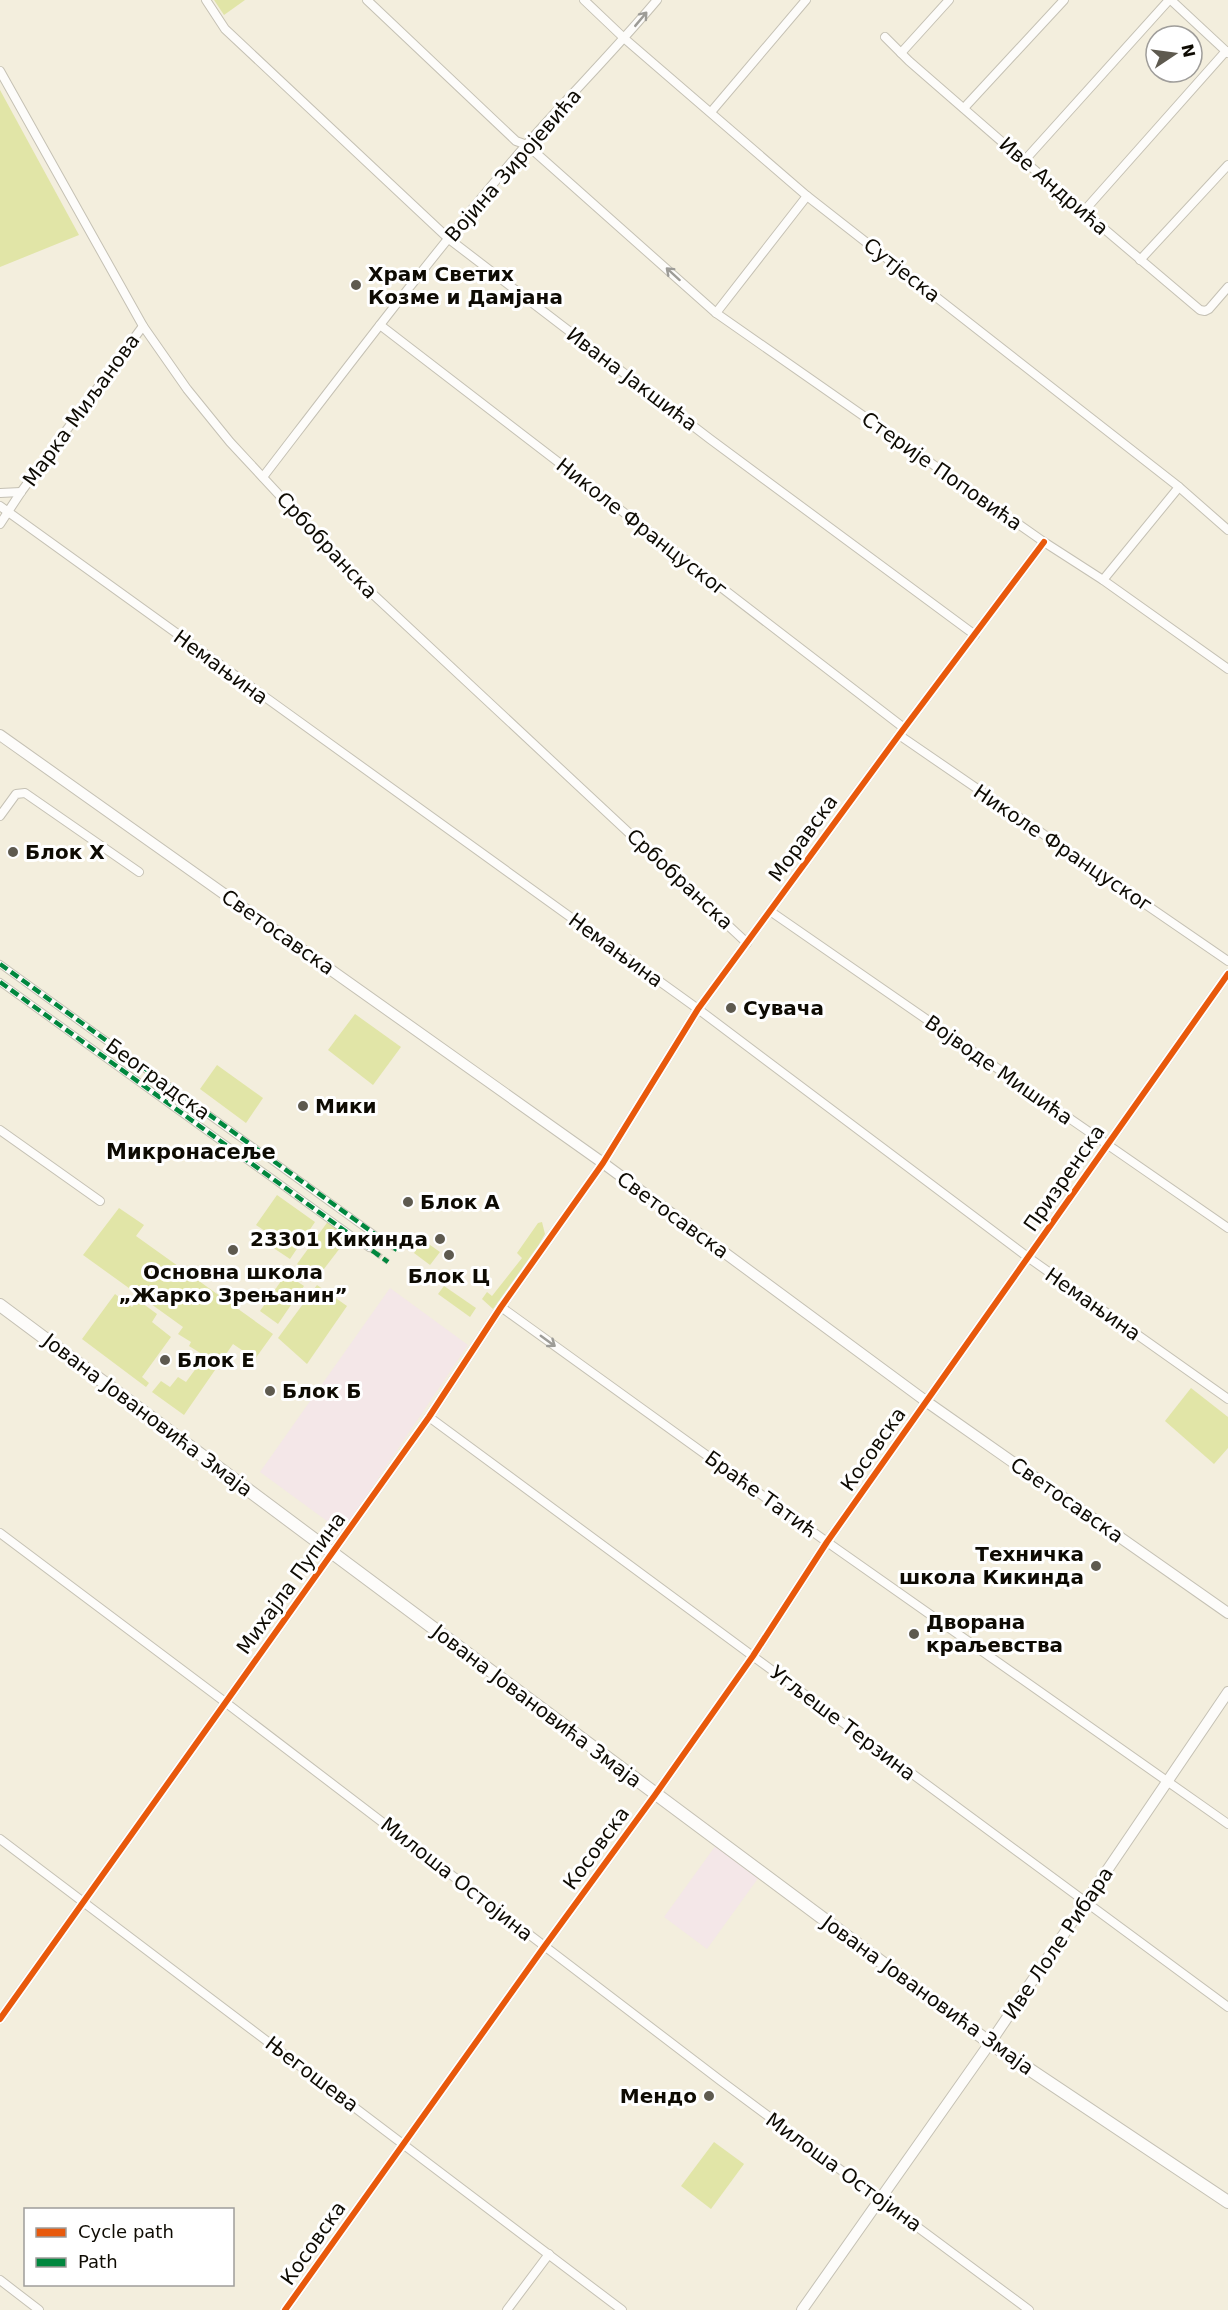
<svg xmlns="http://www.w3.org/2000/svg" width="1228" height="2310" viewBox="0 0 1228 2310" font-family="'DejaVu Sans',sans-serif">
<rect width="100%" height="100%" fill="#f3eedd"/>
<!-- commercial -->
<g fill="#f4e7e8">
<path d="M390,1288l78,57 -126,187 -82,-60z"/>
<path d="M716,1845l43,32 -52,72 -43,-32z"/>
</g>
<!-- green -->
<g fill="#e1e5a7">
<path d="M214,0h31l-21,15z"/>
<path d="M0,90l79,145 -79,32z"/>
<path d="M355,1014l46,33 -28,38 -45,-35z"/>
<path d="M217,1065l46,33 -17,25 -46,-34z"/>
<path d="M277,1195l38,27 -25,37 -24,-16 5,-8 -15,-10z"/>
<path d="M119,1208l25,17 -8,11 137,98 -18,25 -22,-15 -49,71 -32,-23 9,-11 9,6 8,-10 8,5 19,-26 -16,-10 2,-4 -13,-8 5,-7 -100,-72z"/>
<path d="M329,1220l21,15 -33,43 -20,-14z"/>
<path d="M542,1222l3,12 -7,12 -45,63 -11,-10 5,-7 5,4 30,-38 -5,-5 21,-30z"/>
<path d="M423,1240l17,12 -10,13 -16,-12z"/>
<path d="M286,1274l18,12 -26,38 -18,-13z"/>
<path d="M317,1285l30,21 -40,58 -29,-26z"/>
<path d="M444,1286l32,22 -6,9 -32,-23z"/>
<path d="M115,1294l17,13 6,-7 19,14 -5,8 19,15 -29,40 7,6 -3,4 -64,-48z"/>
<path d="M1191,1388l37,29v31l-14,16 -49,-43z"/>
<path d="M714,2142l30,22 -33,45 -30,-23z"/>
</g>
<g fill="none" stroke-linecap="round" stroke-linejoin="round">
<!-- pedestrian-tunnel -->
<g stroke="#d1ccbc" stroke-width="6" stroke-dasharray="6 3" stroke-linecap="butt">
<path d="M375,1235l22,15"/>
<path d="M369,1248l19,14"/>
</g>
<defs>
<g id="pedestrian">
<path d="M0,964l375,271"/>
<path d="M0,982l369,266"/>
</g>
<g id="minor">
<path d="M206,0l19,29 224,210 261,200 265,196"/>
<path d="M367,0l149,141 11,4 189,168 328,229 59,38 125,89"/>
<path d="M584,0l41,39 182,157 372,291 49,43"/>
<path d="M1171,0l57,53"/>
<path d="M885,37l24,24 115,100 176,149 5,1 4,-2 19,-22"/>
<path d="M901,53l48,-53"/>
<path d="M0,71l143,255 44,63 43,53 132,142 385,359"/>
<path d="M964,108l100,-108"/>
<path d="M711,112l95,-112"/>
<path d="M1024,161l145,-161"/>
<path d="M1084,211l142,-160"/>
<path d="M1140,260l88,-95"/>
<path d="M716,313l91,-117"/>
<path d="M380,325l524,403"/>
<path d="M263,477c86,-112 171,-225 263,-332 43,-49 89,-95 131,-145"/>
<path d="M0,493l21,-1"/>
<path d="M0,506l698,503 331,249 199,141"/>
<path d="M0,524l21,-32 122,-166"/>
<path d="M1103,580l76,-93"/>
<path d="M899,735l329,226"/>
<path d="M0,816l16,-22 9,-1 114,79"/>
<path d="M770,911l458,317"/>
<path d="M0,1130l100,71"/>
<path d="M501,1307l326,235 401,282"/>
<path d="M429,1417l799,590"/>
<path d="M0,1533l225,169 496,379 308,229"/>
<path d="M0,1839l622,471"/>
<path d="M0,2019l429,-602 72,-110 102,-144 95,-154 201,-274 145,-193"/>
<path d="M0,2280l39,30"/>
<path d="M285,2310l259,-363 111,-152 98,-139 74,-114 401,-568"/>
<path d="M507,2310l42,-56"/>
</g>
<g id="tertiary">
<path d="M0,735l603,428 324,239 301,211"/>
<path d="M802,2310l188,-267 238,-351"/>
</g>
<path id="secondary" d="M0,1305l990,738 238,159"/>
</defs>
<!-- pedestrian casing -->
<use href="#pedestrian" stroke="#c5c1b4" stroke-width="8"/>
<!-- minor casing -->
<use href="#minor" stroke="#c5c1b4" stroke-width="10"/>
<!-- tertiary casing -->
<use href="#tertiary" stroke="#c5c1b4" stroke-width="12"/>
<!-- secondary casing -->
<use href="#secondary" stroke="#c5c1b4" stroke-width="14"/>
<!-- pedestrian -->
<use href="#pedestrian" stroke="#fdfcfa" stroke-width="6"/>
<!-- minor -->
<use href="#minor" stroke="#fdfcfa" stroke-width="8"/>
<!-- tertiary -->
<use href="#tertiary" stroke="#fdfcfa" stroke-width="10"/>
<!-- secondary -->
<use href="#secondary" stroke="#fdfcfa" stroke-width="12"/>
<!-- quiet -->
<g stroke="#00873e" stroke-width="4.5" stroke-dasharray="9 4.5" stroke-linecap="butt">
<path d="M0,964l397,286"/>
<path d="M0,982l388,280"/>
</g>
<defs>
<g id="cycleway">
<path d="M0,2019l429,-602 72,-110 102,-144 95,-154 201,-274 145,-193"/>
<path d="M285,2310l259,-363 111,-152 98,-139 74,-114 401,-568"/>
</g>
</defs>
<!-- cycleway casing -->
<use href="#cycleway" stroke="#fff" stroke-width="10"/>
<!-- cycleway -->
<use href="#cycleway" stroke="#e8590c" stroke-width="6"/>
</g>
<!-- one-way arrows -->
<defs><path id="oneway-shaft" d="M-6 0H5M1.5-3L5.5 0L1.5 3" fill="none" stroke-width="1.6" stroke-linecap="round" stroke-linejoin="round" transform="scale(1.5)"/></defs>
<g stroke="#9d9c97">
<use href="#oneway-shaft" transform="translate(641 19) rotate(-50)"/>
<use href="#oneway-shaft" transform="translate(673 274) rotate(-138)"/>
<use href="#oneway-shaft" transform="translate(548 1341) rotate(36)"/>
</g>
<!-- markers -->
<g fill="#5e5a4f" stroke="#fff" stroke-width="2">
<circle cx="356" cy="285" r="6"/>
<circle cx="13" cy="852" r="6"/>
<circle cx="731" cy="1008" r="6"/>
<circle cx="303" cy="1106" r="6"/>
<circle cx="408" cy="1202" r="6"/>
<circle cx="440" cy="1239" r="6"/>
<circle cx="233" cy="1250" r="6"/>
<circle cx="449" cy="1255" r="6"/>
<circle cx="165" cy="1360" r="6"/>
<circle cx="270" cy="1391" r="6"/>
<circle cx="1096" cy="1566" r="6"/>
<circle cx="914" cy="1634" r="6"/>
<circle cx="709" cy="2096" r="6"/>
</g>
<g text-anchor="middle" stroke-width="6" stroke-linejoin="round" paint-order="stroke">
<!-- street labels -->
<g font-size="20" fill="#0e0b03" stroke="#fff">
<text transform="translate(513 165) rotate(-49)" y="7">Војина Зиројевића</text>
<text transform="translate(1054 186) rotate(41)" y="7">Иве Андрића</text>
<text transform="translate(902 270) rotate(38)" y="7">Сутјеска</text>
<text transform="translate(632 379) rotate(37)" y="7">Ивана Јакшића</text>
<text transform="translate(81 410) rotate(-54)" y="7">Марка Миљанова</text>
<text transform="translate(942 471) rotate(35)" y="7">Стерије Поповића</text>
<text transform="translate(642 527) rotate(38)" y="7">Николе Француског</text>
<text transform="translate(327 545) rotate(47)" y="7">Србобранска</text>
<text transform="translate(221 667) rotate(36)" y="7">Немањина</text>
<text transform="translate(803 838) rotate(-54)" y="7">Моравска</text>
<text transform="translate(1063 848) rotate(34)" y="7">Николе Француског</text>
<text transform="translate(680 879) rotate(43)" y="7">Србобранска</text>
<text transform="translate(278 932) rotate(35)" y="7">Светосавска</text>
<text transform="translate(616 950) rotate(36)" y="7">Немањина</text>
<text transform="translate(999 1070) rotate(35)" y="7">Војводе Мишића</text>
<text transform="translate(158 1079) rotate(36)" y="7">Београдска</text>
<text transform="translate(1064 1178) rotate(-55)" y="7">Призренска</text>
<text transform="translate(673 1215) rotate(36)" y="7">Светосавска</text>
<text transform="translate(1093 1304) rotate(35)" y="7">Немањина</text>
<text transform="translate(148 1415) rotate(37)" y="7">Јована Јовановића Змаја</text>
<text transform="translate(873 1449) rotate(-55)" y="7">Косовска</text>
<text transform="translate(761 1494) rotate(36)" y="7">Браће Татић</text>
<text transform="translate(1067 1500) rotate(35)" y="7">Светосавска</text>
<text transform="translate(291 1583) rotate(-54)" y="7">Михајла Пупина</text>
<text transform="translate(537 1706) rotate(37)" y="7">Јована Јовановића Змаја</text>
<text transform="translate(843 1723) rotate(37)" y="7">Угљеше Терзина</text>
<text transform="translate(596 1848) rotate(-54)" y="7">Косовска</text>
<text transform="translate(457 1879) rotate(38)" y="7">Милоша Остојина</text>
<text transform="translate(1058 1943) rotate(-56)" y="7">Иве Лоле Рибара</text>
<text transform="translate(928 1995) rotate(36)" y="7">Јована Јовановића Змаја</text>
<text transform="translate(312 2074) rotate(37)" y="7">Његошева</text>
<text transform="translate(844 2172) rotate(36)" y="7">Милоша Остојина</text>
<text transform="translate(313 2243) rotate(-55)" y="7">Косовска</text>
</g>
<!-- poi labels -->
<g font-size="20" font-weight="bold" fill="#0e0b03" stroke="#fff" text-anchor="start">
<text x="368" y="281">Храм Светих<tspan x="368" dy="23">Козме и Дамјана</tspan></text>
<text x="25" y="859">Блок Х</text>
<text x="743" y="1015">Сувача</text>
<text x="315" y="1113">Мики</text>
<text x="420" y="1209">Блок А</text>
<text x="428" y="1246" text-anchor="end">23301 Кикинда</text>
<text x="233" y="1279" text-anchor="middle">Основна школа<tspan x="233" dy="23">„Жарко Зрењанин”</tspan></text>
<text x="449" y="1283" text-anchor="middle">Блок Ц</text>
<text x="177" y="1367">Блок Е</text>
<text x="282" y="1398">Блок Б</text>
<text x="1084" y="1561" text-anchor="end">Техничка<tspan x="1084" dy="23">школа Кикинда</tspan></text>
<text x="926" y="1629">Дворана<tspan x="926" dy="23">краљевства</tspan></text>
<text x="697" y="2103" text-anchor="end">Мендо</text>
</g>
<!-- neighbourhood labels -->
<g font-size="21" font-weight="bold" fill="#0e0b03" stroke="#fff">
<text x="191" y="1159">Микронасеље</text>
</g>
</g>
<!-- legend -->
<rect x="24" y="2208" width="210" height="78" fill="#ffffff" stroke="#9f9d9a" stroke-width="1.5"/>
<rect x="36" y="2228" width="30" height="9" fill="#e8590c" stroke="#9f9d9a" stroke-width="1.5"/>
<text x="78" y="2238" font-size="18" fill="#0e0b03">Cycle path</text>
<rect x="36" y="2258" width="30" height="9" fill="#00873e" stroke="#9f9d9a" stroke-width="1.5"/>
<text x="78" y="2268" font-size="18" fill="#0e0b03">Path</text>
<!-- north arrow -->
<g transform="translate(1174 54) rotate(77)"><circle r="28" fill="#ffffff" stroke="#9f9d9a" stroke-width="1.5"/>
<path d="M0-4.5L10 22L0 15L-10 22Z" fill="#5e5a4f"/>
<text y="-9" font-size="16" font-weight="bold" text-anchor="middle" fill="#0e0b03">N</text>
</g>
</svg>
